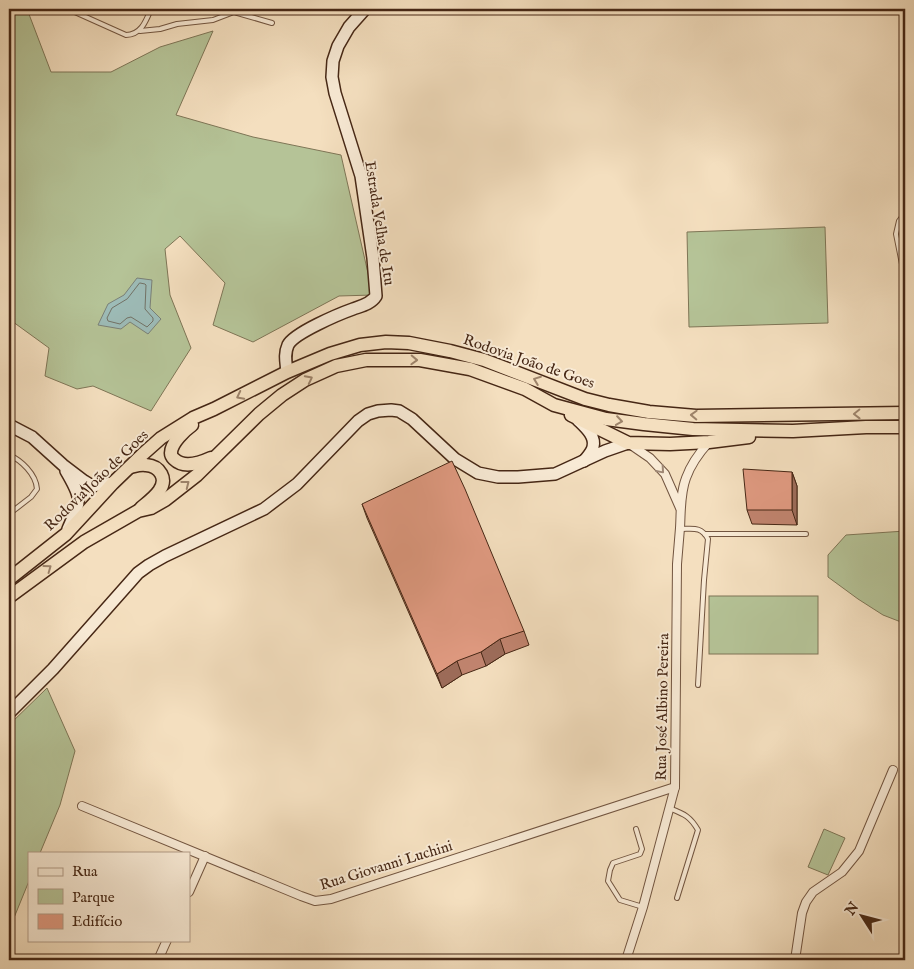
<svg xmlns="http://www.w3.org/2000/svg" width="914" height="969" viewBox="0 0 914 969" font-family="'IM FELL English',serif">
<rect width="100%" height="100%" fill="#f4dfbf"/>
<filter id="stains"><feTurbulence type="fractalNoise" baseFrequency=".004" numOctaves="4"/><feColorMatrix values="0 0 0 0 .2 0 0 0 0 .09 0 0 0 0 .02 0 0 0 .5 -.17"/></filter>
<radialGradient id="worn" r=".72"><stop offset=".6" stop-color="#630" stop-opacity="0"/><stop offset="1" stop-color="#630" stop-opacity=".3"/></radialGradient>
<!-- green -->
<g fill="#b5c397" stroke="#7e7556">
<path d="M9,9h18l24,63h60l49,-25 53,-16 -37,84 77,22 88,18 32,140 -34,1 -86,46 -40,-17 12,-42 -45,-47 -15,13 5,46 21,53 -40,63 -58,-25 -16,3 -32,-13 4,-28 -40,-29v-66l5,-19 -5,-2z"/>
<path d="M825,227l3,96 -139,4 -2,-95z"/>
<path d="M905,531v138l-5,-13 1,-34 -18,-7 -25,-16 -30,-22v-22l18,-20z"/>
<rect x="709" y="596" width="109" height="58"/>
<path d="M47,688l28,63 -15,54 -20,48h-11v28l-20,49v-205z"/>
<path d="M824,829l21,9 -17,37 -20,-8z"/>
</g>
<!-- water -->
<path fill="#9dbcb8" stroke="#7a8077" d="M137,278l15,2 -2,28 11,11 -13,15 -18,-12 -9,7 -23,-4 10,-21 16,-9z"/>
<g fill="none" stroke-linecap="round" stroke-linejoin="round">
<!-- shore -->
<path stroke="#727266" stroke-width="1" d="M140,283l5,1 1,1 -1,24 8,9v3l-6,6 -16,-10 -4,1 -7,6 -12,-3 -1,-3 5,-10 15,-9z"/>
<defs>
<g id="service">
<path d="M68,9l58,26c15,0 20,-14 25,-26"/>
<path d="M140,31l20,-2 17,-5 36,-4 21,-8 38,11"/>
<path d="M905,213l-6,8 -3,13 9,45"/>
<path d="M9,455c12,5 27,19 28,34l-6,8 -22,17"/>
<path d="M680,529c13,0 21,-3 28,10l-4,41 -6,105"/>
<path d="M705,534h101"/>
<path d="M669,808c15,6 21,8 29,22l-21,68"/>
<path d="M636,829l6,20 -2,5 -27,9 -3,7 -2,11 12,19 23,7"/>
<path d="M231,960l1,-2"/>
</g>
<g id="minor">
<path d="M631,445l19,13 15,16 15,34"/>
<path d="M82,806l219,90 14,5 16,-2 344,-112"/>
<path d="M189,892l16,-36"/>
<path d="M158,960l9,-20"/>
<path d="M626,960l17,-53 32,-120 2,-223c1,-12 2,-24 3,-36 1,-16 0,-34 6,-50 5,-14 13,-25 23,-36"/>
<path d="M795,960l7,-47 4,-11 7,-10 29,-20 17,-21 34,-81"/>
</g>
<g id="secondary">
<path d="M287,372c-1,-10 -3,-18 1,-27 6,-12 51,-31 65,-36 8,-3 18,-5 23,-13l-3,-38 -12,-82 -26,-83 -3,-16 1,-16 5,-15 11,-19 16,-18"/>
<path d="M578,420c7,7 18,16 15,27 -1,5 -6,10 -9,14"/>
<path d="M9,425l23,12 31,28 21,16 8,5 21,-3"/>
<path d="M66,471c17,29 15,28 2,58"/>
<path d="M9,713l44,-44 85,-96 11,-8 16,-9 99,-47 33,-25 61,-63 10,-7 10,-3 13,-1 8,1 13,8 43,40 23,14 20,4h20l37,-3 50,-23 23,-8"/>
</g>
<g id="trunk">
<path d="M571,415l57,28 42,1 39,-2 40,-5"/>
<path d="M192,425c-7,5 -21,18 -21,28 0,3 1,4 3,6 10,10 26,4 37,-1"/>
<path d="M130,467c5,-1 10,-3 16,-2 14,1 22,14 13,26 -4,6 -12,12 -18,17"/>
<path d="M9,579l57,-45 47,-51 30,-29 18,-16 32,-20 21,-9 73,-37 43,-18 30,-9 26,-3 23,1 41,8 34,9 101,39 24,6 40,7 47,4 209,-3"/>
<path d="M9,597l75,-55 54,-31 13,-3 14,-8 32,-25 62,-61 23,-19 23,-15 31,-14 30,-6h54l50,9 55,20 29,16 52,14 38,5 49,5 100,2 73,-4h39"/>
</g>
</defs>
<!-- service casing -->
<use href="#service" stroke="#725540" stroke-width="6"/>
<!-- minor casing -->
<use href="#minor" stroke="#725540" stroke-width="10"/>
<!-- secondary casing -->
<use href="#secondary" stroke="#462715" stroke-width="14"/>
<!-- trunk casing -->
<use href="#trunk" stroke="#462715" stroke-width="15"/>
<!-- service -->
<use href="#service" stroke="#f8ead5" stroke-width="4"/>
<!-- minor -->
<use href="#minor" stroke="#f8ead5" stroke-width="8"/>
<!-- secondary -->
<use href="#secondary" stroke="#f8ead5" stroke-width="11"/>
<!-- trunk -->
<use href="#trunk" stroke="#f4dfbf" stroke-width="12"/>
</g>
<!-- wall -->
<g fill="#c1846f" stroke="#462715">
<path d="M792,472l5,14v39l-45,-1 -5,-14z"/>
<path d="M362,504l162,127 5,14 -24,9 -19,12 -24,9 -20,13 -75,-170z"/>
</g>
<!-- shaded-wall -->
<g fill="#9d6c5a" stroke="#462715">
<path d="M792,472l5,14v39l-5,-15z"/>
<path d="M500,639l5,15 -19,12 -5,-14z"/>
<path d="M457,661l5,14 -20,13 -5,-14z"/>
</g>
<!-- building -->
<g fill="#e09a81" stroke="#462715">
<path d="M452,461l13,28 59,142 -24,8 -19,13 -24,9 -20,13 -75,-170z"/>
<path d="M743,469l49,3v38h-45z"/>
</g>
<!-- one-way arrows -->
<defs><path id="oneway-chevron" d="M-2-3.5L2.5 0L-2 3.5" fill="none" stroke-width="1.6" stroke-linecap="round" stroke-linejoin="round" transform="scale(1.25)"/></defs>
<g stroke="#9d836a">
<use href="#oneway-chevron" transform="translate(414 360) rotate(2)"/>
<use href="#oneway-chevron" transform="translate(309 379) rotate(-27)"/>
<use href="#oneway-chevron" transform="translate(537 380) rotate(-159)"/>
<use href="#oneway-chevron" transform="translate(240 396) rotate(153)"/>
<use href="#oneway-chevron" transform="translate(857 414) rotate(179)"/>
<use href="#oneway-chevron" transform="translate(694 415) rotate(-178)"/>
<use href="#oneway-chevron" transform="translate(619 421) rotate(8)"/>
<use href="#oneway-chevron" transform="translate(186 484) rotate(-38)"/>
<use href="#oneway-chevron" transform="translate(48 568) rotate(-36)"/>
</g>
<use stroke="#9f8875" href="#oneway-chevron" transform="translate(661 470) rotate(49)"/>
<g text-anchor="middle" stroke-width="4" stroke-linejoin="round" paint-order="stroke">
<!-- street labels -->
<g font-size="15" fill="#462715" stroke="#f8ead5">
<text transform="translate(380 223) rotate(81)" y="5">Estrada Velha de Itu</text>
<text transform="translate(529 361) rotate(19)" y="5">Rodovia João de Goes</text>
<text transform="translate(96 480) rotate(-44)" y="5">Rodovia João de Goes</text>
<text transform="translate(662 707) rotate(-89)" y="5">Rua José Albino Pereira</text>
<text transform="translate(386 865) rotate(-17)" y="5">Rua Giovanni Luchini</text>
</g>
</g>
<!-- margin -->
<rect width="914" height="969" fill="none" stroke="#f4dfbf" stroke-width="30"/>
<rect x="10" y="10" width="894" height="949" fill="none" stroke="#462715" stroke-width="2.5"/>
<rect x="15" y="15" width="884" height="939" fill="none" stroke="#462715"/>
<!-- legend -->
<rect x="28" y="852" width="162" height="90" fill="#f8ead5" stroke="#b19c88"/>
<rect x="38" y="868" width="25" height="8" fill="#f8ead5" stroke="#b19c88"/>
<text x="72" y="876" font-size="15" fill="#462715">Rua</text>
<rect x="38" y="889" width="25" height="15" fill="#b5c397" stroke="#b19c88"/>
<text x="72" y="902" font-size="15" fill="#462715">Parque</text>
<rect x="38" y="914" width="25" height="15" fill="#e09a81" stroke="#b19c88"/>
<text x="72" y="926" font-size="15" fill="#462715">Edifício</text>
<!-- north arrow -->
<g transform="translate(862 916) rotate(306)" stroke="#f8ead5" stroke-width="4" paint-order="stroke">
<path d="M0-4L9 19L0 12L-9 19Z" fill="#462715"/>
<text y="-8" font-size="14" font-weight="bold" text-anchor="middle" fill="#462715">N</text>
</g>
<rect width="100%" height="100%" filter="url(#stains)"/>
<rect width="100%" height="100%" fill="url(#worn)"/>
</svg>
